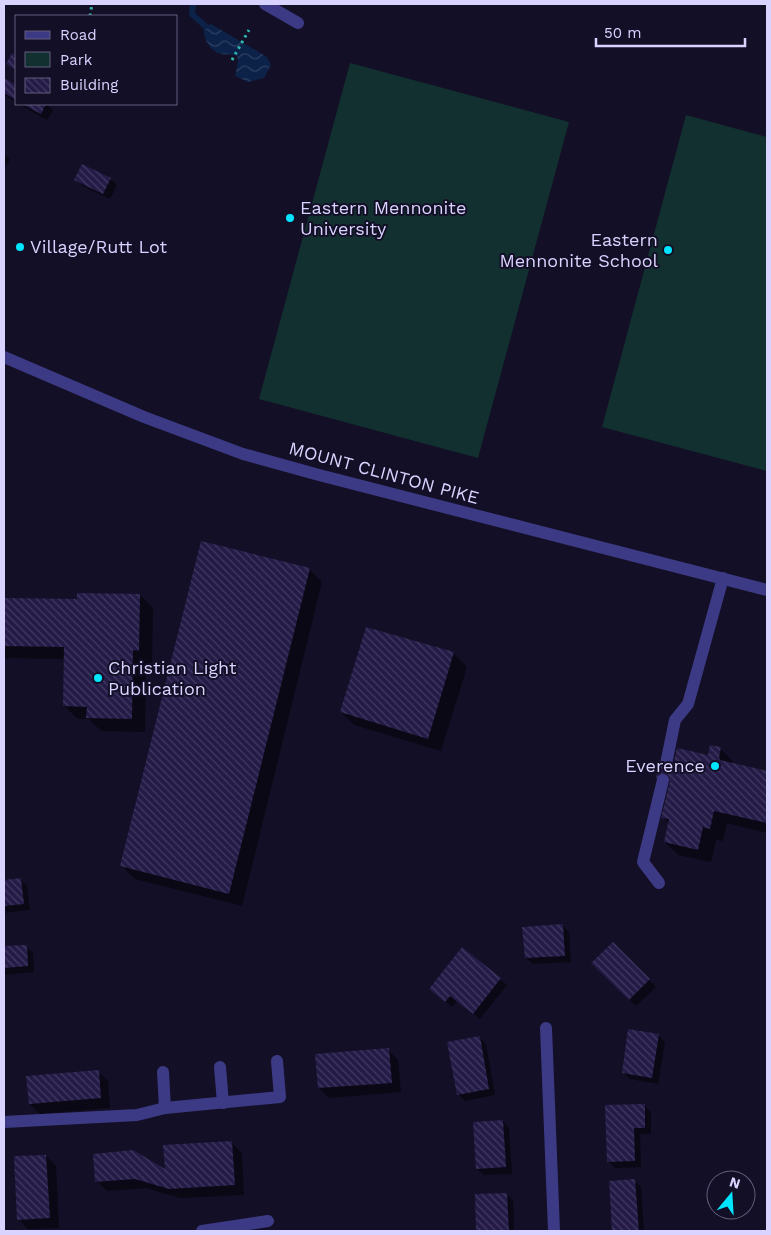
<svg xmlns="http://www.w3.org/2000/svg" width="771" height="1235" viewBox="0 0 771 1235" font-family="'Work Sans',sans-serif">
<defs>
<pattern id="water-waves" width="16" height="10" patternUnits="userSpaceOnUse" patternTransform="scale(1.25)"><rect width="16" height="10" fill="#0c2248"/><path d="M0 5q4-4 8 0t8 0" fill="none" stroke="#2f4163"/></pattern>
<pattern id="building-back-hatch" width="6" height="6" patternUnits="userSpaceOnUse" patternTransform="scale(1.25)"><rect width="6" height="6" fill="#241b47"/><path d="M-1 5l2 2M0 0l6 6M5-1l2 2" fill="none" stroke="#433b63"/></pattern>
</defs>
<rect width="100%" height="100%" fill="#130f26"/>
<!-- green -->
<g fill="#12302f">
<path d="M350,63l219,59 -91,336 -219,-59z"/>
<path d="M686,115l81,22v334l-165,-44z"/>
</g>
<!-- water -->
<path fill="url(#water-waves)" d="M211,24l56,33 4,8 -7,13 -16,4 -13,-6 3,-15 -1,-5c-5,-2 -10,-1 -16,-2 -11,-2 -20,-18 -16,-28z"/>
<!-- shadow -->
<g fill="#0007">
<path d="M4,80l12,7v15l-12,-7z"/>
<path d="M19,104h27l7,6 -6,10z"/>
<path d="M4,154l6,5 -6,11z"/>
<path d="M110,179l7,6 -7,14 -27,-13 -7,-6z"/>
<path d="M309,569l13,13 -80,324 -107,-27 -13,-13z"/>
<path d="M140,595l13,13 -1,55h-6l-1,69 -44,-1 -12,-12h-11l-14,-13 1,-47 -61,-1v-59l74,2z"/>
<path d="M366,628l88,26 13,13 -26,84 -87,-26 -13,-13z"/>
<path d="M720,748l13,14v2l34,8v61l-40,-10 -4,18 -7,-1 -5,22 -33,-7 -13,-13 4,-18 -6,-7 7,-34 -10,-2 12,-15 37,-10z"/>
<path d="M20,879l7,7 3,24 -26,3v-32z"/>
<path d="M562,925l7,7 2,30 -38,2 -7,-6z"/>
<path d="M613,943l43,44 -20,19 -43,-43z"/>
<path d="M26,946l7,7 1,19 -30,3v-28z"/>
<path d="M463,949l44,36 -27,34 -23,-18 -5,6 -15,-12z"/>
<path d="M658,1035l7,7 -7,42 -28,-5 -7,-6z"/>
<path d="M479,1037l7,7 9,51 -30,6 -7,-7z"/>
<path d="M388,1050l10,10 3,32 -72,6 -10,-10z"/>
<path d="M98,1071l10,10 2,27 -70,6 -10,-10z"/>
<path d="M644,1105l7,7v22h-11l1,33 -26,1 -7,-7z"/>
<path d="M503,1121l6,7 3,46 -28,1 -7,-6z"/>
<path d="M232,1143l10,10 2,42 -64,3 -34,-10 -39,3 -10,-10 69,-10z"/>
<path d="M46,1156l10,10 3,62 -31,1 -10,-10z"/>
<path d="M635,1181l6,6 3,44h-31l-3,-49z"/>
<path d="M506,1194l7,6 1,31h-37l-1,-36z"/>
</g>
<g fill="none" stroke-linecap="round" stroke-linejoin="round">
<!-- stream -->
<path stroke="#0c2248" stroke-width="6" d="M193,4l-1,10 13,12"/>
</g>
<!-- building -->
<g fill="url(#building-back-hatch)">
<path d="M12,53l4,2v15l-10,-6z"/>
<path d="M4,78l12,7v15l-12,-7z"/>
<path d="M22,104h24l-5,10z"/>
<path d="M82,164l29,14 -8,16 -29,-14z"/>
<path d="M201,541l109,27 -81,326 -109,-28z"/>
<path d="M77,593l63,1 -1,57 -6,-1 -1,69 -46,-1 1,-11 -24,-1 1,-59 -60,-1v-48l73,1z"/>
<path d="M366,627l88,25 -26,87 -88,-27z"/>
<path d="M710,745l11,2 -2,11h1v2l47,11v52l-53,-12 -4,18 -7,-2 -5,23 -34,-8 5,-23 -8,-1 9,-37 -14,-3 3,-16 14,3 4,-17 31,7z"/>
<path d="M21,878l3,26 -20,2v-26z"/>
<path d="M563,924l2,32 -40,2 -3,-31z"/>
<path d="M613,942l37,37 -21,21 -38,-37z"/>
<path d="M27,945l1,21 -24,2v-22z"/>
<path d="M462,947l39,31 -28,36 -23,-18 -5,6 -16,-13z"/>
<path d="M628,1029l31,5 -7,44 -30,-5z"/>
<path d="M480,1036l9,53 -32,6 -10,-53z"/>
<path d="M389,1048l3,35 -74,5 -3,-34z"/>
<path d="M99,1070l2,28 -72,6 -3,-28z"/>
<path d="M645,1104v24h-11l1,33 -28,1 -2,-57z"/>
<path d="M503,1120l3,47 -30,2 -3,-47z"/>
<path d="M232,1141l3,44 -66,4 -34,-10 -40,3 -2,-28 40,-4 32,19 -2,-24z"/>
<path d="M46,1155l4,63 -33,2 -3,-64z"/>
<path d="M635,1179l4,52h-27l-3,-50z"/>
<path d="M507,1193l2,38h-33l-1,-37z"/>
</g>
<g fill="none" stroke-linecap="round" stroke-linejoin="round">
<!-- path -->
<g stroke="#2fb8b0" stroke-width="3" stroke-dasharray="2.5 4" stroke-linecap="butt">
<path d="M90,16l2,-12"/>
<path d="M232,60l17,-30"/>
</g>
<!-- minor -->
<g stroke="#3d3a85" stroke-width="12">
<path d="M265,4l33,19"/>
<path d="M4,357l140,60 99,37 76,21 448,115"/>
<path d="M666,764l9,-44 13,-16 35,-126"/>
<path d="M659,883l-16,-21 20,-82"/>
<path d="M546,1028l8,203"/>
<path d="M220,1067l3,36"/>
<path d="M163,1072l2,36"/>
<path d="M4,1122l133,-7 28,-7 115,-11 -3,-36"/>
<path d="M202,1231l66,-10"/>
</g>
</g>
<!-- markers -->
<g fill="#00e5ff" stroke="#130f26" stroke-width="2">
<circle cx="290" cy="218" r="5"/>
<circle cx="20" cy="247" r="5"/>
<circle cx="668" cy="250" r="5"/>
<circle cx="98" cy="678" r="5"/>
<circle cx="715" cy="766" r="5"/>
</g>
<g text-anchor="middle" stroke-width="4" stroke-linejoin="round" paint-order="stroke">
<!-- poi labels -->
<g font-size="18" fill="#d9d4ff" stroke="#130f26" text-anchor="start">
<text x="300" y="214">Eastern Mennonite<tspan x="300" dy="21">University</tspan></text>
<text x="658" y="246" text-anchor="end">Eastern<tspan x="658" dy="21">Mennonite School</tspan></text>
<text x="30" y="253">Village/Rutt Lot</text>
<text x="108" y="674">Christian Light<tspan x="108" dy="21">Publication</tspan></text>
<text x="705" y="772" text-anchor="end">Everence</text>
</g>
<!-- street labels -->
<g font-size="18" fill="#d9d4ff" stroke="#130f26">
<text transform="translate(384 473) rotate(15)" y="6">MOUNT CLINTON PIKE</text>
</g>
</g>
<!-- border -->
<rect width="771" height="1235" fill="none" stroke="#d9d4ff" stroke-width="10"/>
<!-- legend -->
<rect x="15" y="15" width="162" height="90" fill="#130f26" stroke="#625e7d"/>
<rect x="25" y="31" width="25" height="8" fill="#3d3a85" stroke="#625e7d"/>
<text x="60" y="40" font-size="15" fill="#d9d4ff">Road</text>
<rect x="25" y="52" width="25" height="15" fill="#12302f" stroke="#625e7d"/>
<text x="60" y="65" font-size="15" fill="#d9d4ff">Park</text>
<rect x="25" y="78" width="25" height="15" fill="url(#building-back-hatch)" stroke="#625e7d"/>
<text x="60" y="90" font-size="15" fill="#d9d4ff">Building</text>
<!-- north arrow -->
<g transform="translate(731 1195) rotate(18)"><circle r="24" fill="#130f26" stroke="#625e7d"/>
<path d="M0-4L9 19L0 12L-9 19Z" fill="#00e5ff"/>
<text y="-8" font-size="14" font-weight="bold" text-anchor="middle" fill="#d9d4ff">N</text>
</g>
<!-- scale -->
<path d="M596 38v8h149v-8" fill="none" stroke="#d9d4ff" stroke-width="2.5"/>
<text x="604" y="38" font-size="15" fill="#d9d4ff" stroke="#130f26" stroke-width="4" paint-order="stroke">50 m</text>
</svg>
